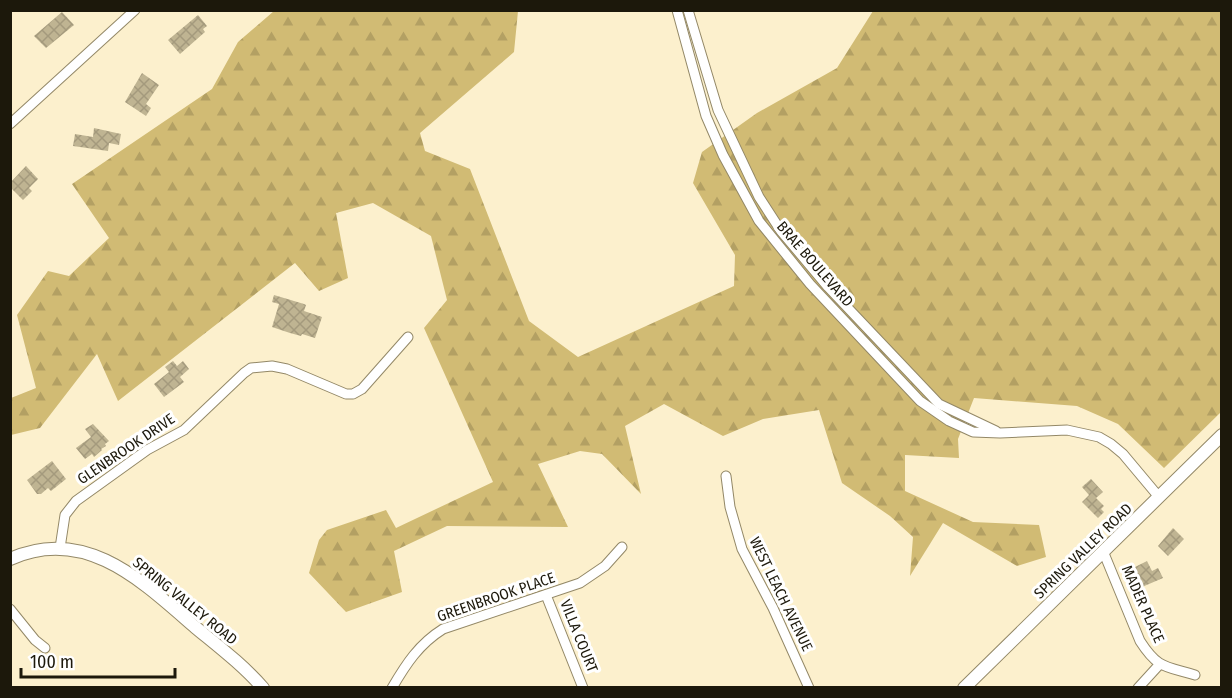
<svg xmlns="http://www.w3.org/2000/svg" width="1232" height="698" viewBox="0 0 1232 698" font-family="'Fira Sans Condensed',sans-serif">
<defs>
<pattern id="forest-firs" width="22" height="20" patternUnits="userSpaceOnUse" patternTransform="scale(1.5)"><rect width="22" height="20" fill="#d1bb74"/><path d="M5 1l3.5 6h-7zM16 11l3.5 6h-7z" fill="#b3a063"/></pattern>
<pattern id="building-cross-hatch" width="8" height="8" patternUnits="userSpaceOnUse" patternTransform="scale(1.5)"><rect width="8" height="8" fill="#bfb492"/><path d="M0 0l8 8M0 8l8-8" fill="none" stroke="#a49a7d"/></pattern>
</defs>
<rect width="100%" height="100%" fill="#fcf0cd"/>
<!-- forest -->
<path fill="url(#forest-firs)" d="M274,11h244l-4,41 -94,81 5,18 45,18 59,152 49,36 156,-71 1,-31 -42,-72 9,-31 55,-39 80,-45 36,-57h348v401l-57,56 -46,-44 -41,-18 -103,-8 -16,41 1,19 -54,-3v36l68,31 66,3 7,32 -29,9 -74,-43 -33,53 3,-39 -23,-21 -48,-33 -23,-73 -56,9 -40,17 -59,-32 -39,22 16,68 -39,-40 -22,-3 -42,13 30,63 -121,-1 -53,25 8,41 -56,20 -37,-39 10,-33 8,-10 59,-20 10,18 97,-46 -69,-154 23,-28 -16,-64 -58,-33 -37,10 12,65 -29,13 -24,-28 -177,138 -21,-47 -57,74 -29,7v-37l25,-10 -19,-73 31,-44 21,5 40,-38 -37,-54 140,-95 26,-47z"/>
<!-- building -->
<g fill="url(#building-cross-hatch)">
<path d="M62,12l12,13 -28,23 -12,-12z"/>
<path d="M198,15l9,11 -4,3 2,3 -25,22 -12,-14z"/>
<path d="M142,73l17,12 -13,19 5,4 -5,8 -21,-14z"/>
<path d="M94,128l27,6 -2,11 -10,-2 -1,8 -35,-5 2,-12 18,3z"/>
<path d="M26,166l12,13 -9,9 3,3 -9,9 -13,-13v-4z"/>
<path d="M274,295l30,9 2,1 -2,6 18,6 -7,21 -13,-4 -1,2 -11,-3 -18,-6 7,-23 -7,-2z"/>
<path d="M173,361l4,5 6,-5 6,8 -9,8 4,5 -20,15 -10,-13 15,-12 -4,-5z"/>
<path d="M93,424l16,17 -4,3 1,2 -5,3 1,1 -8,7 -2,-3 -7,5 -9,-11 15,-11 -6,-8z"/>
<path d="M52,461l14,18 -15,12 -3,-3 -7,6h-4l-10,-14z"/>
<path d="M1091,479l12,13 -7,6 8,8 -3,3 3,3 -6,6 -16,-16 7,-7 -7,-8z"/>
<path d="M1173,528l11,11 -16,17 -10,-10z"/>
<path d="M1147,561l5,10 6,-3 5,10 -21,9 -7,-20z"/>
</g>
<g fill="none" stroke-linecap="round" stroke-linejoin="round">
<defs>
<g id="minor">
<path d="M677,10l29,106 17,39 36,66 51,63 110,117 29,20 24,11 27,1 67,-3 32,7 12,7 12,10 36,43"/>
<path d="M688,10l30,100 41,87 22,34 47,56 111,117 57,27"/>
<path d="M10,124l125,-114"/>
<path d="M726,476l4,31 12,42 31,59 36,80"/>
<path d="M60,548l5,-33 11,-14 71,-51 37,-20 60,-57 7,-5 21,-2 15,3 59,25h7l9,-5 46,-52"/>
<path d="M1103,551l37,90c18,28 25,25 55,34"/>
<path d="M546,595l37,93"/>
<path d="M10,609l25,31 10,8"/>
<path d="M392,688c14,-24 27,-44 51,-59l137,-46 25,-17 17,-19"/>
<path d="M1138,688l21,-23"/>
</g>
<g id="tertiary">
<path d="M10,559c75,-34 132,22 185,68 23,19 48,38 68,61"/>
<path d="M964,688l258,-253"/>
</g>
</defs>
<!-- minor casing -->
<use href="#minor" stroke="#938867" stroke-width="11"/>
<!-- tertiary casing -->
<use href="#tertiary" stroke="#938867" stroke-width="14"/>
<!-- minor -->
<use href="#minor" stroke="#fff" stroke-width="9"/>
<!-- tertiary -->
<use href="#tertiary" stroke="#fff" stroke-width="12"/>
</g>
<g text-anchor="middle" stroke-width="6" stroke-linejoin="round" paint-order="stroke">
<!-- street labels -->
<g font-size="15" fill="#1c180b" stroke="#fff">
<text transform="translate(815 264) rotate(49)" y="5">BRAE BOULEVARD</text>
<text transform="translate(126 449) rotate(-34)" y="5">GLENBROOK DRIVE</text>
<text transform="translate(1083 551) rotate(-44)" y="5">SPRING VALLEY ROAD</text>
<text transform="translate(781 594) rotate(64)" y="5">WEST LEACH AVENUE</text>
<text transform="translate(496 597) rotate(-19)" y="5">GREENBROOK PLACE</text>
<text transform="translate(185 601) rotate(39)" y="5">SPRING VALLEY ROAD</text>
<text transform="translate(1143 604) rotate(66)" y="5">MADER PLACE</text>
<text transform="translate(579 636) rotate(68)" y="5">VILLA COURT</text>
</g>
</g>
<!-- border -->
<rect width="1232" height="698" fill="none" stroke="#1c180b" stroke-width="24"/>
<!-- scale -->
<path d="M21 668v9h154v-9" fill="none" stroke="#1c180b" stroke-width="3"/>
<text x="30" y="668" font-size="18" fill="#1c180b" stroke="#ffffff" stroke-width="4.5" paint-order="stroke">100 m</text>
</svg>
